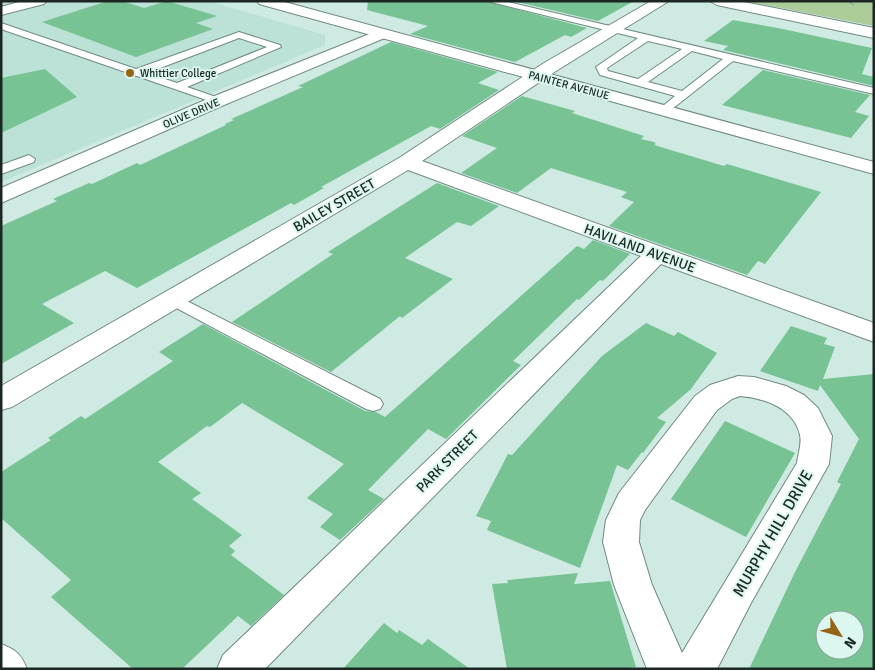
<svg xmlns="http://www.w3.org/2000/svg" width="875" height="670" viewBox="0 0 875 670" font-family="Signika,sans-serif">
<rect width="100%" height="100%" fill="#ceeae2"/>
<!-- built -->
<path fill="#bce1d6" d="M1,1h207l117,34v10l-324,137z"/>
<!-- green -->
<path fill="#accc9a" d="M746,1h128v25l-129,-25z"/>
<!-- building -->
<g fill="#77c393" fill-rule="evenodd">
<path d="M108,1h14l22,7 23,-7 50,15 -21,7 17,6 -77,28 -94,-35z"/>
<path d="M368,1h117l102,27 -16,9 -6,-2 -50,27 -105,-28 18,-8 -61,-16z"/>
<path d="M513,1h121l-36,20z"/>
<path d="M733,20l45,8 94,20 -10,26 12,3v9l-151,-36 5,-4 -24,-5z"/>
<path d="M391,42l107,30 -20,11 21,7 -59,39 -9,-3 -110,61 3,1 -30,17 -3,-2 -154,85 -32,-17 -63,33 32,19 -73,41v-138l56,-25 -4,-2 36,-16 3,1 45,-21 3,2 86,-40 -1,-1 9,-4 -3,-1 72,-32 -5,-1z"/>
<path d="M45,69l32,28 -76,36v-55z"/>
<path d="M763,70l107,25 -15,17 14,4 -18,22 -129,-33z"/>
<path d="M522,96l53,15 -3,2 72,23 -3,3 13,3 2,2 -2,1 70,21 3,-2 94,28 -56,72 -7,-3 -11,14 -138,-49 25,-24 -13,-5 6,-5 -76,-24 -34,25 -56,-20 36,-25 -35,-12z"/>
<path d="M437,183l62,23 -28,20 -14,-4 -52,36 48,21 -51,39 -2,-2 -69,56 -99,-50 101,-68 -5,-2z"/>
<path d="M593,240l37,14 -27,27 -3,-1 -21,20 -2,-1 -64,62 8,4 -75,74 -18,-10 -60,61 16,9 -44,41 -20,-13 13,-13 -26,-16 37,-34 -102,-61 -32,24 -3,-1 -49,36 43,31 -9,6 50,36 -13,11 6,5 -4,4 53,40 -33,31 -13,-10 -56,53h-49l-82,-72 20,-17 -70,-62v-46l50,-32 -3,-2 33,-22 4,3 88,-58 -14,-9 44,-28 162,87 11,1 9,5 192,-171 7,3z"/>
<path d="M646,323l28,13 4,-4 39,21 -26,36 -34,29 9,4 -23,31 -1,-1 -14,18 -11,-5 -37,103 -93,-38 4,-9 -15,-5 32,-62 4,1 90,-99z"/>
<path d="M791,326l36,12 -3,6 11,3 -12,32 51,-5v295h-125l46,-97 46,-88 -4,-2 22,-43 -39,-54 -2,6 -58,-20zM825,620h30v30h-30z"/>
<path d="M725,421l70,32 -49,84 -75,-38z"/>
<path d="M578,573l-4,11 36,-3 26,86 -18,2h-111l-15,-85 16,-1 -1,-3z"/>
<path d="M384,623l13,10 2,-3 23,15 6,-6 42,30h-127z"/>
</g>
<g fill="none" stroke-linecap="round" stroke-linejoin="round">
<defs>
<g id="lane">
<path d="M487,1h17l370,87v6l-141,-33 -66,52 -4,2 -6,-4 18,-15 -75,-21 -4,-8 42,-29zM648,41l34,8 -44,30 -30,-8 -1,-3zM692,51l31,8 -41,32 -34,-9z"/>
<path d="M1,23l135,46 103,-37 41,13 1,2 -94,40 35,12 2,2 -6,3 -217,-75zM239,38l28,9 -90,36 -30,-10z"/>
<path d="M29,155l6,4 -1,3 -33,12v-9z"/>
<path d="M173,294l207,105 3,5 -3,5 -7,2 -7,-2 -199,-106 -2,-4 2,-4z"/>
</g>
<g id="street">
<path d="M651,1h18l-113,70 -134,90 452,162v19l-213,-78 -396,405h-48l6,-14 418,-399 -233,-86 -396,237 -11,3v-24l398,-228 145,-95z"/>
<path d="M710,1h29l135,27v10l-157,-33z"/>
<path d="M382,29l5,2 3,3 -3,3 -163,68 -223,98v-15l211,-91z"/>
<path d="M738,376l16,1 32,9 18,9 14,13 14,28 -3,28 -78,139 -34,66h-70l-33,-84 -11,-43 3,-22 13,-27 76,-97 15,-11zM740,396c24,2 54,12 60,39 2,8 -2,20 -3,28l-115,190 -30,-68 -13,-43 1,-22 5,-10 72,-100 15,-11z"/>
<path d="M1,644c15,6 20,10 26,25h-26z"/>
</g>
<g id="secondary">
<path d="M22,1h24l-2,3 -43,11v-8z"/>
<path d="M257,1h24l593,161v12l-615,-170z"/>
</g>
</defs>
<!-- lane casing -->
<use href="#lane" stroke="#708a83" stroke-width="2"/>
<!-- street casing -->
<use href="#street" stroke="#708a83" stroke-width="2"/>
<!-- secondary casing -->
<use href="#secondary" stroke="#708a83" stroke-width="2"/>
<!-- path -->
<path stroke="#90a69f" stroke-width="2" stroke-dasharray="2 1" stroke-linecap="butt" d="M848,1l6,4"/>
<!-- lane -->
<use href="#lane" fill="#fff" fill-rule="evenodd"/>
<!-- street -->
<use href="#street" fill="#fff" fill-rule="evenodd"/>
<!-- secondary -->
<use href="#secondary" fill="#fff" fill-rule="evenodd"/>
</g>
<!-- markers -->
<circle fill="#956415" stroke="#dbf7ef" stroke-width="2" cx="130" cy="73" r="5"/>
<g text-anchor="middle" stroke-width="4" stroke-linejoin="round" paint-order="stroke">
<!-- far-poi labels -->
<g font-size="11" fill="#1c2724" stroke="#dbf7ef" text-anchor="start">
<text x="140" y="77">Whittier College</text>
</g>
<!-- far-street labels -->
<g font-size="11" fill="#1c2724" stroke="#dbf7ef">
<text transform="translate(569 85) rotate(15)" y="4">PAINTER AVENUE</text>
<text transform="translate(191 113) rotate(-23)" y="4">OLIVE DRIVE</text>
</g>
<!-- street labels -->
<g font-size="14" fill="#1c2724" stroke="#dbf7ef">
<text transform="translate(334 205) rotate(-30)" y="5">BAILEY STREET</text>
<text transform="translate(640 248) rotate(20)" y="5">HAVILAND AVENUE</text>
<text transform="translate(447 461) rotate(-45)" y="5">PARK STREET</text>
</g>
<!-- near-street labels -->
<g font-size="16" fill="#1c2724" stroke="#dbf7ef">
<text transform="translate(772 533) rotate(-60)" y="6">MURPHY HILL DRIVE</text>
</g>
</g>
<!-- border -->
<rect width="875" height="670" fill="none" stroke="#1c2724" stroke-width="5"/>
<!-- north arrow -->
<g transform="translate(840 635) rotate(127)"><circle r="24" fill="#dbf7ef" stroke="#8fa49e"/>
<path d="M0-4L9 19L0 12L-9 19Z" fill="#956415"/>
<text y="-8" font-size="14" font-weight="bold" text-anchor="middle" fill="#1c2724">N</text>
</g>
</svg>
